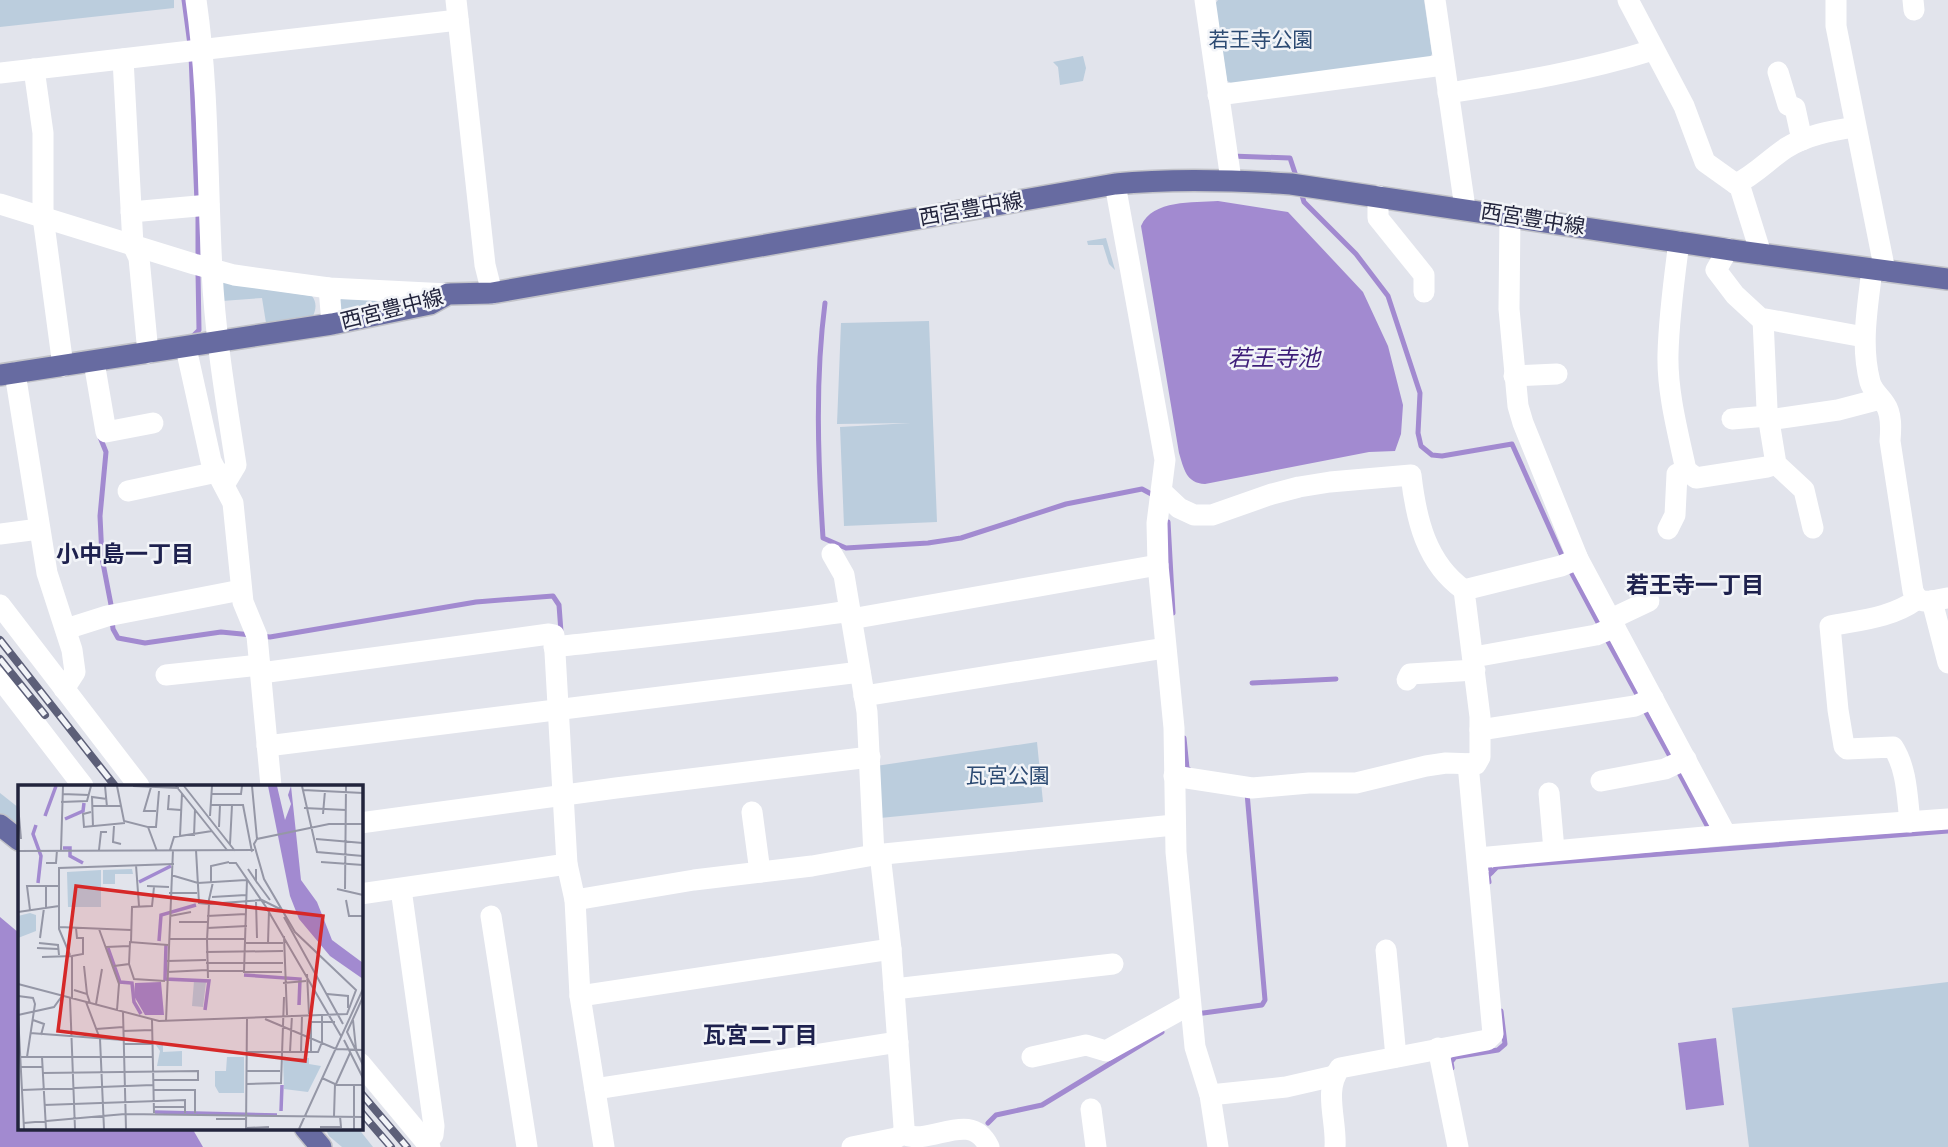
<svg xmlns="http://www.w3.org/2000/svg" width="1948" height="1147" viewBox="0 0 1948 1147" font-family="'Asap Condensed','Noto Sans JP',sans-serif">
<rect width="100%" height="100%" fill="#e2e4ec"/>
<!-- green -->
<g fill="#bbcddd">
<path d="M0,0h174v8l-174,19z"/>
<path d="M1218,0h206l8,54 -3,4 -196,26 -6,-3 -12,-77z"/>
<path d="M1083,56l3,12 -3,13 -23,4 -2,-18 -5,-5z"/>
<path d="M1106,238l9,32 -6,-6 -6,-19h-15l-1,-4z"/>
<path d="M220,282l92,14c5,7 4,13 1,20l-6,3 -41,4 -4,-25 -40,3z"/>
<path d="M341,299l36,1 5,2v2l-38,9 -5,-2 -1,-9z"/>
<path d="M929,321l8,201 -93,4 -4,-99 71,-4 -74,1 4,-101z"/>
<path d="M1037,742l6,60 -163,16 -4,-52z"/>
<path d="M0,793l19,15v24l-19,-14z"/>
<path d="M1948,982v165h-199l-17,-139z"/>
<path d="M325,1128h33l15,19h-31l-13,-11z"/>
</g>
<!-- water -->
<g fill="#a28ad0">
<path d="M1218,201l70,11 75,80 25,54 15,59 -2,29 -6,17 -26,1 -164,32c-19,-1 -21,-15 -26,-31l-38,-227c12,-27 52,-23 77,-25z"/>
<path d="M0,917l19,16v195h173l11,19h-203z"/>
<path d="M1716,1038l8,67 -38,5 -8,-67z"/>
</g>
<g fill="none" stroke-linecap="round" stroke-linejoin="round">
<!-- stream -->
<g stroke="#a28ad0" stroke-width="5">
<path d="M184,0l6,45"/>
<path d="M191,55l6,148"/>
<path d="M1231,156l59,2 7,21"/>
<path d="M1301,192l3,10 52,52 32,42 32,97 -2,40 3,13 11,9 10,1 70,-12 52,116"/>
<path d="M198,258v-45"/>
<path d="M825,303c-10,77 -7,157 -2,235l23,10 82,-5 33,-5 105,-34 76,-15 13,7"/>
<path d="M190,339l9,-9 -1,-58"/>
<path d="M100,437l6,15 -6,64 2,42 10,52"/>
<path d="M1168,522l5,91"/>
<path d="M1569,568l32,60"/>
<path d="M112,620l1,9 5,9 27,5 76,-11 31,3"/>
<path d="M261,636l9,1 206,-35 77,-6 6,9 2,27"/>
<path d="M1605,636l34,62"/>
<path d="M1252,683l84,-4"/>
<path d="M1643,707l29,53"/>
<path d="M1184,738l3,30 5,4"/>
<path d="M1677,769l33,62"/>
<path d="M1487,864l5,8 -4,4 1,6"/>
<path d="M1492,872l5,-5 451,-36"/>
<path d="M1196,1014l66,-9 3,-5 -18,-207"/>
<path d="M1452,1068l-1,-6 4,-5 43,-7 7,-6 -4,-33"/>
<path d="M988,1123l8,-8 46,-10 120,-73"/>
</g>
<defs>
<g id="major">
<path d="M0,375l332,-51 98,-20 18,-10 44,-1 623,-109c59,-6 117,-4 176,0l447,67 210,28"/>
<path d="M0,825l19,15"/>
<path d="M305,1128l16,19"/>
</g>
</defs>
<!-- major casing -->
<use href="#major" stroke="#c1c2c8" stroke-width="24"/>
<!-- minor -->
<g stroke="#fff" stroke-width="21">
<path d="M196,0c13,89 11,180 16,270 3,66 14,130 24,195l-12,20"/>
<path d="M456,0l29,265 7,28"/>
<path d="M1205,0l26,180"/>
<path d="M1435,0l30,208"/>
<path d="M1628,0l56,106 21,56 35,25 21,67"/>
<path d="M1836,0v26l49,245"/>
<path d="M1913,0l1,10"/>
<path d="M123,59l10,186 6,13 9,95"/>
<path d="M34,69l9,64v84l20,149"/>
<path d="M1778,72l10,33 7,3 7,32"/>
<path d="M0,73l458,-53"/>
<path d="M1448,93c70,-11 138,-22 205,-43"/>
<path d="M1218,95l225,-30"/>
<path d="M1115,184l50,276 -8,63 1,42 16,163 2,124 19,195 15,48 8,52"/>
<path d="M1736,184c20,-10 32,-24 50,-36 21,-13 44,-17 69,-21"/>
<path d="M1378,196v22l46,57v17"/>
<path d="M0,204l194,60 40,11 95,13 119,6"/>
<path d="M131,212l78,-7"/>
<path d="M1510,215l-1,94 9,97 5,17 55,136 148,276"/>
<path d="M1679,242c-5,37 -10,74 -11,112 -1,38 10,79 18,116l10,8 71,-11 9,-3"/>
<path d="M1728,249l-12,21 19,25 25,23 104,19"/>
<path d="M1872,269c-4,37 -12,75 -2,113 3,10 10,14 15,22 7,10 6,25 5,37l23,150c6,16 20,9 35,7"/>
<path d="M329,288l3,36"/>
<path d="M1763,319l4,90 9,55 28,26 9,38"/>
<path d="M186,348l25,113 22,42 10,99 14,34 14,150"/>
<path d="M94,362l12,70 47,-9"/>
<path d="M15,373l32,200 25,77 3,22 -11,17"/>
<path d="M1514,376l43,-2"/>
<path d="M1732,419l36,-3"/>
<path d="M1768,420l70,-10 42,-11"/>
<path d="M128,491l89,-19"/>
<path d="M1162,492l17,16 15,7h18l60,-21 27,-7 31,-5 81,-7c5,44 15,88 53,115"/>
<path d="M1668,529l7,-14 2,-41 9,-4"/>
<path d="M0,534l39,-5"/>
<path d="M832,554l12,21 23,137 7,143"/>
<path d="M1932,601l16,62"/>
<path d="M0,605l139,181"/>
<path d="M851,619l307,-54"/>
<path d="M1611,619l38,-18"/>
<path d="M66,629l41,-13 134,-26"/>
<path d="M554,647c99,-11 198,-21 296,-36"/>
<path d="M1474,657l122,-22 19,-8"/>
<path d="M261,673l288,-39 5,1 13,229 8,36 5,96 24,151"/>
<path d="M166,675l94,-10"/>
<path d="M0,678l83,108"/>
<path d="M1407,680l3,-6 65,-4"/>
<path d="M864,696l301,-48"/>
<path d="M1480,730l155,-24 18,-8"/>
<path d="M267,746l593,-74"/>
<path d="M1174,776l78,12 57,-5h47l70,-17 20,-3 30,1 4,-7v-40l-16,-127 97,-24 17,-7"/>
<path d="M1601,781l64,-12 21,-10"/>
<path d="M1549,793l5,57"/>
<path d="M752,812l8,60"/>
<path d="M1910,822c-3,-26 -3,-53 -17,-75l-46,2 -3,-3 -6,-36 -8,-84c30,-6 61,-8 86,-26"/>
<path d="M360,823l256,-35 254,-31"/>
<path d="M1478,858l248,-23 222,-16"/>
<path d="M401,889l33,237 -1,9 -8,6"/>
<path d="M360,894l207,-30"/>
<path d="M575,900l119,-20 118,-14 62,-11 300,-30"/>
<path d="M491,916l36,231"/>
<path d="M1386,950l10,107"/>
<path d="M894,989l219,-25"/>
<path d="M580,996l311,-47"/>
<path d="M1438,1048l20,99"/>
<path d="M1032,1057l54,-12 20,6 83,-46"/>
<path d="M360,1063l70,84"/>
<path d="M595,1089l303,-47"/>
<path d="M1210,1095l76,-8 48,-11"/>
<path d="M1091,1109l5,38"/>
<path d="M903,1134c28,13 67,-26 86,13"/>
<path d="M852,1147l44,-9 7,-4 1,-7 -13,-178 -11,-95"/>
<path d="M1335,1147c2,-26 -12,-57 5,-79l147,-28 6,-6 -25,-270"/>
</g>
<!-- major -->
<use href="#major" stroke="#676ba1" stroke-width="21"/>
<defs>
<g id="rail">
<path d="M0,640l115,146"/>
<path d="M0,659l45,56"/>
<path d="M360,1092l47,55"/>
<path d="M360,1111l31,36"/>
</g>
</defs>
<!-- rail casing -->
<use href="#rail" stroke="#5c5f78" stroke-width="8"/>
<!-- rail -->
<use href="#rail" stroke="#f2f4f8" stroke-width="5" stroke-dasharray="16" stroke-linecap="butt"/>
</g>
<g text-anchor="middle" stroke-width="5" stroke-linejoin="round" paint-order="stroke">
<!-- park labels -->
<g font-size="21" fill="#2d4b73" stroke="#f2f4f8">
<text x="1261" y="47">若王寺公園</text>
<text x="1008" y="783">瓦宮公園</text>
</g>
<!-- street labels -->
<g font-size="21" fill="#22243c" stroke="#f2f4f8">
<text transform="translate(971 209) rotate(-10)" y="7">西宮豊中線</text>
<text transform="translate(1533 219) rotate(9)" y="7">西宮豊中線</text>
<text transform="translate(392 309) rotate(-14)" y="7">西宮豊中線</text>
</g>
<!-- water labels -->
<g font-size="23" font-style="italic" fill="#3d1d78" stroke="#f2f4f8">
<text x="1274" y="366">若王寺池</text>
</g>
<!-- neighbourhood labels -->
<g font-size="23" font-weight="bold" fill="#1e214e" stroke="#f2f4f8">
<text x="125" y="562">小中島一丁目</text>
<text x="1695" y="593">若王寺一丁目</text>
<text x="760" y="1043">瓦宮二丁目</text>
</g>
</g>
<!-- overview -->
<g transform="translate(18 785)">
<rect width="345" height="345" fill="#e2e4ec"/>
<path d="M114,84l1,5h-18v10h-12v-14zM83,85v37h-33l-1,-35zM12,128l6,2v16l-18,7v-22zM176,196l12,1 -3,25 -11,-1zM138,260h7v7l19,-1v15h-25l3,-15zM209,272h17v36h-25l-4,-7v-15h11zM265,273h26v6l12,2 -13,26 -24,-3z" fill="#bbcddd"/>
<path d="M250,1h9l8,34 6,-16 -3,-9 3,-9 10,94 16,22 15,38 31,23v16l-33,-23 -31,-37 -9,-23zM143,197l3,33h-19l-11,-19 1,-13z" fill="#a28ad0"/>
<path fill="none" stroke="#a28ad0" stroke-width="3.5" d="M27,31l11,-30M47,34l18,-8 1,-8M18,40l-3,9 8,22 -3,27M45,63h7v8l13,7M121,97l32,-16M141,156l2,-26 35,-10M148,160l-1,34 44,2 -4,29M90,163l12,34 12,1 2,19 7,12M226,190l56,4 -1,26M263,326l1,-26M137,327l122,3"/>
<path fill="none" stroke="#9597a6" stroke-width="2" d="M87,1l2,21M99,1l7,35 24,6 9,24M115,1l46,2M158,1l51,64M166,1l51,65M234,1l5,53M284,1l15,66 46,4M133,2l-7,24h12M285,5l60,3M44,9l27,1M194,9h29l1,-8M151,10l-1,14 13,1M43,17l26,-1 4,-15M0,20l3,34M193,20h32l9,47M74,21h28M286,23l42,2M73,27l-8,2 1,13 41,-4M305,29l2,-23M192,31l2,-30M96,41l-1,16 8,2M75,42l-1,-30 15,2M130,42h8l3,-36M201,42l1,-22M162,51l2,-43M176,51l1,-27M298,54l47,4M212,59l2,-39M43,65l2,-64M81,65l2,-18h6M152,65l4,-13 38,-6M178,65l3,53 9,1 5,-22M0,66l236,-1M303,77l42,3M28,78h10l1,-13M211,78h7l30,44 75,129M118,80l3,41M230,84l8,12v-12M153,90l27,8 48,-3M229,94l-3,93h38M238,96l14,19M193,97v-16l18,-4M129,101l22,1M319,104l26,6M327,104l1,-103M151,108h28M194,112l34,-2M328,115l3,16h13M238,117l1,36M28,123v-22M12,125l-3,-24h32M0,127l41,-6M152,131l21,-4M189,131l39,-2M266,132l59,107M161,137h28M41,142l72,3M189,143l40,-2M81,144l20,55 -2,26M266,151l3,79M22,153l4,-30M151,154h77M189,155l2,-36 53,-4 18,9M189,155l1,38M113,157l1,-35 20,-1 2,-19M21,158l19,2 1,10M228,158h37M250,158l1,-33M88,162l23,-1M19,163l21,1M188,167l77,-1M52,170l-11,-26v-61l115,-4M54,171l11,-2v-16h-6l-1,-10M24,172l30,-1v42M149,176l39,-1M188,178h77M111,179l5,15 31,2M66,181l3,28M96,181l15,-2 1,-22 38,3M189,186h38M149,187l40,-2M289,189l2,40M265,198l23,-2M0,199l141,37 188,-7 9,-24 -61,-58 -31,-53 -10,-35 3,-5 72,-15h34M56,205l13,4 3,9M309,209l21,2v12M0,211l15,2 2,6 -8,53M345,212l-16,35 16,33M52,213l5,131M68,217l14,37 4,90M78,219l6,-35M105,227l3,117M0,229l6,115M0,230l36,-8 8,-11M247,234l71,30 27,1M15,235l11,4 -3,11M134,235l2,93M335,235l3,29M148,236l7,-171M78,244l27,-2M105,246l29,-1M12,248l93,7M326,255l19,38M105,259h29M229,267h71l4,-10v-28M272,267l2,-37M283,267l1,-37M293,267v-30h24M2,272h133M24,272l4,72M3,282h22M229,286h33M25,288l155,-2v9h-45M304,293l15,7h26M229,299l34,-1 3,-86M318,299l14,-31M4,305l131,-5M135,305h42v23M26,320l141,-5v13M136,322h31M316,331l1,-32M198,334h30M6,338l101,-9 238,3M302,342h21l-1,-11M228,343l23,-1M228,344l1,-111M281,344l64,-140M336,344v-44"/>
<path fill="#d62828" fill-opacity="0.15" stroke="#d62828" stroke-width="3.5" d="M58,101l247,30 -18,145 -247,-30z"/>
<rect width="345" height="345" fill="none" stroke="#22243c" stroke-width="3.5"/>
</g>
</svg>
